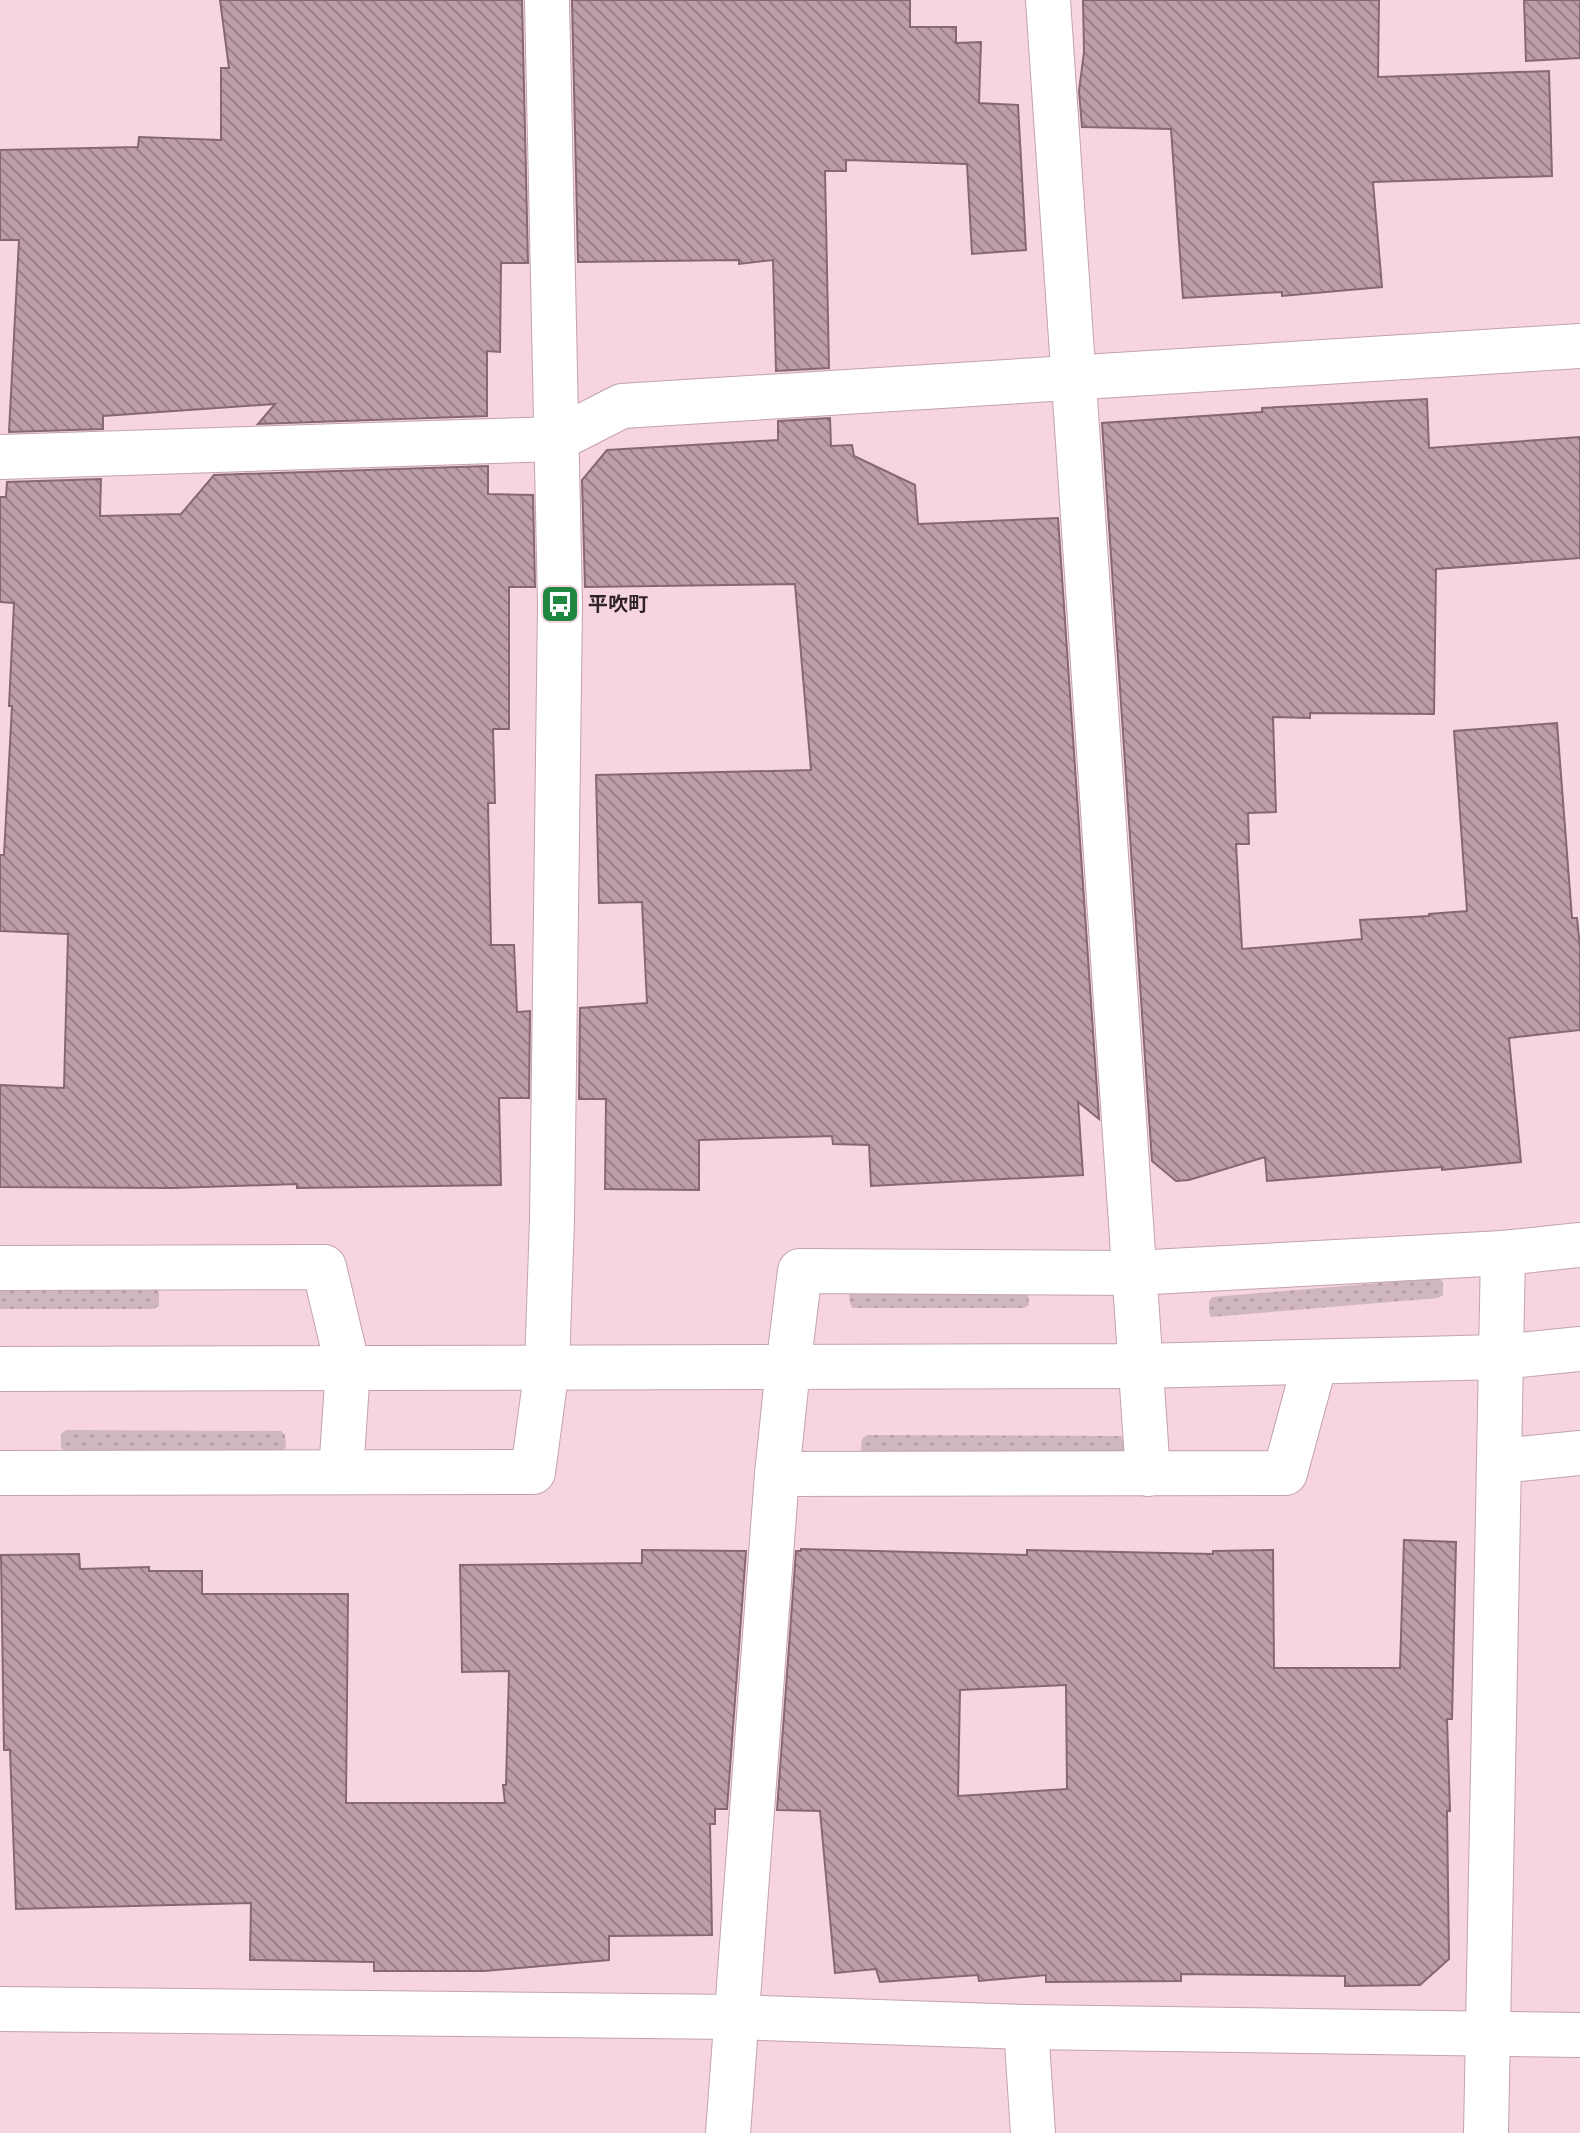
<svg xmlns="http://www.w3.org/2000/svg" width="1580" height="2133" viewBox="0 0 1580 2133" font-family="'Work Sans','Noto Sans JP',sans-serif">
<defs>
<pattern id="grass-dots" width="8" height="8" patternUnits="userSpaceOnUse" patternTransform="scale(2)"><rect width="8" height="8" fill="#cfb6bf"/><path d="M2 2h.1M6 6h.1" fill="none" stroke="#b29ca4" stroke-width="1.8" stroke-linecap="round"/></pattern>
<pattern id="building-back-hatch" width="6" height="6" patternUnits="userSpaceOnUse" patternTransform="scale(2)"><rect width="6" height="6" fill="#bd9da8"/><path d="M-1 5l2 2M0 0l6 6M5-1l2 2" fill="none" stroke="#9a8089"/></pattern>
</defs>
<rect width="100%" height="100%" fill="#f6d4e0"/>
<!-- grass -->
<g fill="url(#grass-dots)">
<path d="M1439,1278l4,4v13l-5,3 -227,19 -2,-5v-11l4,-4z"/>
<path d="M0,1289h155l4,3v14l-6,3h-153z"/>
<path d="M849,1291h179l1,14 -5,3h-172l-2,-5z"/>
<path d="M66,1430l215,1 4,4 1,13 -5,3h-217l-3,-4v-13z"/>
<path d="M867,1435l254,1 4,4v13l-260,2 -4,-5 1,-11z"/>
</g>
<!-- building -->
<g fill="url(#building-back-hatch)" stroke="#856872" stroke-width="2" fill-rule="evenodd">
<path d="M220,0h302l6,263h-27l-1,89 -13,-1v65l-229,8 17,-20 -172,12v13l-94,3 10,-192h-19v-90l138,-3 1,-10 82,3v-72h8z"/>
<path d="M572,0h338v27h46v16l25,-1 -2,61 39,2 8,145 -54,4 -5,-90 -121,-4v11h-21l4,197 -53,3 -3,-111 -34,4v-4l-161,2z"/>
<path d="M1083,0h296l-1,77 171,-6 3,105 -179,6 9,105 -100,9v-4l-99,6 -12,-169 -89,-2 -3,-36 5,-39z"/>
<path d="M1524,0h56v58l-54,3z"/>
<path d="M1427,399l2,49 151,-11v121l-144,11 -2,145 -124,-1v5l-37,-1 3,95 -28,1 1,31h-13l6,105 120,-10 -2,-19 69,-4v-2l38,-3 -13,-180 103,-8 15,195h5l3,29v83l-71,8 12,124 -79,8v-3l-175,14 -2,-24 -76,23 -13,1 -24,-20 -50,-738 160,-11v-4z"/>
<path d="M830,418l1,28 21,-1 2,11 61,29 3,39 140,-6 41,601 -21,-17 5,73 -212,11 -2,-41 -36,-1 -1,-8 -133,4v50l-94,-1 1,-90h-27l1,-91 67,-5 -5,-101 -43,1 -3,-128 215,-5 -16,-186 -210,3 -3,-107 25,-30 171,-10v-19z"/>
<path d="M488,466v28l45,1 2,92h-26v142h-16l2,74h-7l3,142h23l3,67 13,-1 -1,87h-30l2,87 -204,3v-4l-124,4 -173,-1v-102l64,3 4,-154 -68,-3v-76h4l8,-149h-3l5,-103 -14,-1v-105h6l1,-15 94,-3 -1,37 81,-2 33,-39z"/>
<path d="M1404,1540l52,2 -4,177h-5l3,92h-3l2,148 -29,26 -75,1v-10l-164,-2v7l-135,1v-7l-67,6 -1,-6 -98,7 -4,-13 -41,4 -15,-162 -43,-1 19,-259h5v-2l226,6v-5l186,4v-3l60,-1 1,118h126zM1066,1685l1,104 -109,7 2,-106z"/>
<path d="M642,1550l104,1 -19,258h-12v15h-5l2,111 -103,1v24l-125,11h-110v-9l-124,-2 1,-57 -235,6 -6,-159h-6l-3,-195 78,-1 1,15 69,-2v4h53v23h146l-2,209h159l-2,-18h3l3,-114 -47,1 -2,-107 182,-2z"/>
</g>
<g fill="none" stroke-linecap="round" stroke-linejoin="round">
<defs>
<g id="minor">
<path d="M1048,0l100,1474"/>
<path d="M0,457l557,-18 65,-33 958,-60"/>
<path d="M0,1268l324,-1 24,101 -7,104"/>
<path d="M0,1369l1140,-3 360,-9 80,-8"/>
<path d="M1499,1461l81,-8"/>
<path d="M0,1473l533,-1 14,-105 5,-148 8,-615 -13,-604"/>
<path d="M777,1474l508,-1 30,-111"/>
<path d="M0,2009l736,8 290,10 554,8"/>
<path d="M1026,2027l7,106"/>
<path d="M728,2133l49,-659 11,-106 12,-97 334,2 369,-20 77,-8"/>
<path d="M1486,2133l17,-880"/>
</g>
</defs>
<!-- minor casing -->
<use href="#minor" stroke="#c3a3ae" stroke-width="46"/>
<!-- minor -->
<use href="#minor" stroke="#fff" stroke-width="44"/>
</g>
<!-- icons -->
<defs>
<symbol id="bus-square" viewBox="-11 -11 22 22"><rect x="-9" y="-9" width="18" height="18" rx="4" fill="#1f883e" stroke="#f6d4e0"/><path d="M-5-6H5V4H4V6H2V4H-2V6H-4V4H-5ZM-3.5-4V0h7V-4ZM-3.5 1.2v1.5H-2V1.2ZM2 1.2v1.5H3.5V1.2Z" fill="#fff"/></symbol>
</defs>
<g fill-rule="evenodd">
<use href="#bus-square" x="538" y="582" width="44" height="44"/>
</g>
<g text-anchor="middle" stroke-width="6" stroke-linejoin="round" paint-order="stroke">
<!-- poi labels -->
<g font-size="20" font-weight="bold" fill="#302428" stroke="#f6d4e0" text-anchor="start">
<text x="588" y="611">平吹町</text>
</g>
</g>
</svg>
